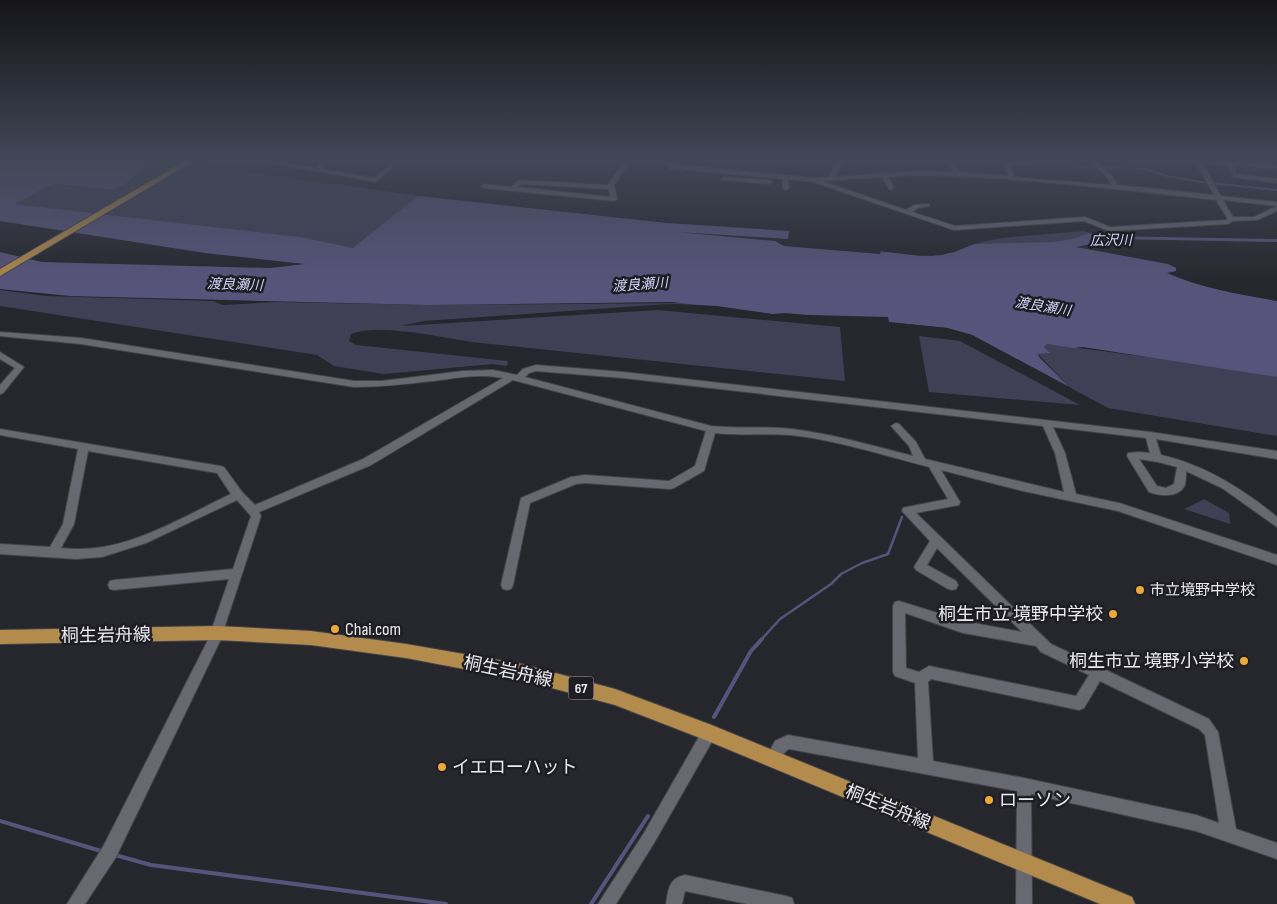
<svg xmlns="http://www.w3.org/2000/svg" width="1277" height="904" viewBox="0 0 1277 904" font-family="'Sofia Sans Condensed','Noto Sans JP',sans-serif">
<rect width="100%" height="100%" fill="#26262d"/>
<!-- green -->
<g fill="#403f55">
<path d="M0,159h127l77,7 260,36 -111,46 -343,-45z"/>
<path d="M1084,231l5,2c-17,13 -94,13 -116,11l28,-6z"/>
<path d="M0,290l47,6 166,5 10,4 53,-3 151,3 262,-2 11,2h-47l-229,16 -23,5 257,-16 182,17 5,54 -373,-39c-29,-5 -96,-19 -121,-8l-2,7 7,4 152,16 -1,5 -14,-2 -109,10 -50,-8 -17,-11 -317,-49z"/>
<path d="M919,336l41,5 120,64 -151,-13z"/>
<path d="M1047,344l171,22 59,11v59l-169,-28 -39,-21 -31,-33 11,-1 -5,-6z"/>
<path d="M1204,499l25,14 1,11 -46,-15z"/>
</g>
<!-- forest -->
<path fill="#57547b" d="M0,159h127l30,3 -20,11 -10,10 -14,7 -59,-7 -39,21 285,33 53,11 65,-52 249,27 122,8 -1,8 -111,-7 98,9 9,5 96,8 1,-3 50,5 24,-4 18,-8 80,-2 19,-3 17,-6 18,3 170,3v3l-161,-3 -40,8 92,17 8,4v3l-9,2c36,16 72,21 110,28v76l-194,-30 -10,1 -26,-4 -3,3 6,6 -12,1 1,3 30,30 -97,-52 -25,-7 -58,-6 -1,-5 -116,-3 -100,-12 -245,3 -357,-9 -70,-7v-37l42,10 228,6 35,-4 -100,-11 -205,-32z"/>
<!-- pier -->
<g fill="#26262d">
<path d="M972,241l9,1 -39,13 -21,1 -43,-5 3,-2 40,5 21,-1z"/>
<path d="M676,304l41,2 55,8 13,-1 53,5 -66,-2 -83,-11h-37z"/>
<path d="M886,322l61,6 25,7 99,53 -3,2 -97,-52 -24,-7 -59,-6z"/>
</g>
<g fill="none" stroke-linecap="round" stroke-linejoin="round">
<!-- stream-far2 -->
<g stroke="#57547b" stroke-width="2">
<path d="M995,159l28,2"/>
<path d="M1033,160l33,1 10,6 70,2 21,7 34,6 76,8"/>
</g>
<!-- stream-far1 -->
<path stroke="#57547b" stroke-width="2.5" d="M761,640l19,-21 51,-35 10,-10 21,-11 26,-9 14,-37"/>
<!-- stream -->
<g stroke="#57547b" stroke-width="4">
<path d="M714,717l37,-66 11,-12"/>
<path d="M0,821l101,30"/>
<path d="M115,855l36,10 295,39"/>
<path d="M591,904l57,-88"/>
</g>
<!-- canal -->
<path fill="#57547b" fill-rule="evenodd" d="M671,166l15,4 -3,2 -14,-3 -1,-1z"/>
<defs>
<g id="minor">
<path d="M249,159h14l53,9 8,-9h6l-8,10 53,9 20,-19h6l-25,23z"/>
<path d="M520,159h6v1l-3,2z"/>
<path d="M626,159h6l-18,26 3,14 -3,2 -130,-13 -3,-2 3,-2 27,3 8,-7 89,5zM521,184l88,5 1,8 -92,-10z"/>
<path d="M646,159h10l24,6 137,13 12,-1 5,-12 6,-6h7l-7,7 -5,11 81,-6 37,1 -7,-13h6l7,13 49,4 -3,-14 39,-3 -12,5 -22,1 4,12 98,8 -4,-7 -20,-19h6l18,17 6,9 96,10 -18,-32 -26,-2 -3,-2h31l79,6v4l-44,-4 4,9 40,5v4l-44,-6 -6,-12 -25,-2 19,33 56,6v4l-54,-6 10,17h21l23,-11v5l-20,9 -24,1 -5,3 -119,7 -25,-10 -130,9 -138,-47 -1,-1 -27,-3 1,9 -3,2 -3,-2 -1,-9 -102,-10zM916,175c100,2 201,14 300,25l12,19 -2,1 -116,7 -25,-10 -130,9 -43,-14 6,-4 11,-2v-2l-15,1 -8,5 -84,-29 60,-4 7,12 2,1 3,-2 -6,-11z"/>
<path d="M724,177l46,3 3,2 -3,2 -48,-4 -1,-1z"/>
<path d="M0,332l81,6 273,43h28l81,-10 30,-1 24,5 6,-6 13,-4 87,7 527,60 127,19v8l-121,-20 5,16c44,10 82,34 116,62v10l-55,-39 -36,-17c0,5 0,12 -2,16 -7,11 -25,9 -35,5l-22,-36 1,-3 11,-1 11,1 -4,-15 -93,-11 12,26 11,41 43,9 158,52v10l-159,-54 -95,-20 -82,-21 19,32 -1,3 -43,8 135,131 158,75 9,13 18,97 41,14v16l-81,-28 -165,-37 1,110h-16l1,-113 -228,-42c-8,4 -8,15 -17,18l-5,-2 -2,-5 10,-19 13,-6 130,23 -3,-75 -20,-7 -2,-4v-66l2,-4 4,-1 64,20 59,11 -85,-84 -10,17 29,16 2,4 -2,4 -4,1 -4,-1 -32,-19 -2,-3 16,-26 -28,-30 1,-3 4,-1 41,-8 -19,-32c-46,-12 -92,-27 -138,-32 -25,-2 -51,1 -76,-2l-11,38 -30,17 -4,1 -85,-6 -9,1 -46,19 -17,82 -2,4 -4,1 -4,-1 -2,-4 20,-87 50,-21 14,-2 84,6 26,-15 11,-35 -193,-51 -142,85 -112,47 2,4 -41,125 -104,216 -31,47h-18l37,-59 104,-205 21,-61 -115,11 -4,-1 -2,-4 2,-4 4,-1 119,-11 18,-53 -14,-16 -91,43 -44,14 -26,2 -76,-5v-10l50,3 13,-23 15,-75 -78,-14v-6l220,37 4,1 18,25 13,13 108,-46 140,-81c-23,-5 -47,0 -70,3 -27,3 -52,6 -79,6l-273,-43 -81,-8zM536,371l87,7 420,48 12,27 9,39 -139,-33 -9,-17 -17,-18 -3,-1 -5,3 18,20 4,10c-40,-10 -80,-22 -121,-27 -27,-3 -54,0 -81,-3l-186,-49 4,-4zM88,451l129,22 14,21c-53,25 -109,62 -170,54l13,-24zM1139,459l19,3 19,5 -3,17 -8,4 -9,-2zM905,613l58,20 73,13 5,6 48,23 -13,21 -147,-30 -10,6 -13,-4zM931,679l148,31 5,-2 16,-27 99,48 6,6 14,88 -23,-8 -172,-37 -91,-17 -5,-79z"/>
<path d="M0,352l24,15 -21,26 -3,1v-9l15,-17 -15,-9z"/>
<path d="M709,726l5,2 2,5 -2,5 -60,105 -38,61h-18l46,-71 60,-105z"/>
<path d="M685,875l101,21 6,2 2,6h-47l-62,-13 -3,13h-16c2,-14 3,-26 19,-29z"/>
</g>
<g id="major">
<path d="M188,159h9l-197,117v-7z"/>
<path d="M217,626l94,5 95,13 116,20 93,25 94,35 416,170 7,3 3,7h-35l-392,-163 -93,-36 -93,-25 -116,-22 -95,-13 -94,-5 -217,4v-14z"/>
</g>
</defs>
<!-- minor casing -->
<use href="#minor" stroke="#444449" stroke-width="2"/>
<!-- major casing -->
<use href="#major" stroke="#444449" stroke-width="2"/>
<!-- minor -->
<use href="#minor" fill="#686870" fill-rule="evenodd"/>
<!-- major -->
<use href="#major" fill="#b38b4c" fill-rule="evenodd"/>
</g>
<!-- sky -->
<linearGradient id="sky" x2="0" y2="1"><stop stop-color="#151519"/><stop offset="0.56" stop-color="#414757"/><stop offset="1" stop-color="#414757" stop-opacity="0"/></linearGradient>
<rect width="1277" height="286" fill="url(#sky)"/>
<!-- markers -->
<g fill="#eca93b" stroke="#1d1d23" stroke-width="2">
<circle cx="1140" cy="590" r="5"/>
<circle cx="1113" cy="614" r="5"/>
<circle cx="335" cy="629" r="5"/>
<circle cx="1244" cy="661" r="5"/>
<circle cx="442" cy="767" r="5"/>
<circle cx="989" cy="800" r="5"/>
</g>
<g text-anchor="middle" stroke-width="5" stroke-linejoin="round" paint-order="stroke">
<!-- far-water labels -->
<g font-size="14" font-style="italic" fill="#d3d2fa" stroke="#1d1d23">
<text transform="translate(1111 240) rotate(-1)" y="5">広沢川</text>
<text transform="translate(235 284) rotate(2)" y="5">渡良瀬川</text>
<text transform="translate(640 284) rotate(-4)" y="5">渡良瀬川</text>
<text transform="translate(1043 306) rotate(9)" y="5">渡良瀬川</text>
</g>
<!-- shield labels -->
<rect fill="#1d1d23" stroke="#acacb1" stroke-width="1" x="568.5" y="676.5" width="25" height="23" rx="4"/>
<g font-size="14" font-weight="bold" fill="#eaeaee">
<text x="581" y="693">67</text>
</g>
<!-- poi labels -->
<g font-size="15" fill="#eaeaee" stroke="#1d1d23" text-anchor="start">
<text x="1150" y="595">市立境野中学校</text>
</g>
<!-- near-poi labels -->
<g font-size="18" fill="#eaeaee" stroke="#1d1d23" text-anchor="start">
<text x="1103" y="620" text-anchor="end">桐生市立 境野中学校</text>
<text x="345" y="635">Chai.com</text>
<text x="1234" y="667" text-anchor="end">桐生市立 境野小学校</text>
<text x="452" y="773">イエローハット</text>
<text x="999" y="806">ローソン</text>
</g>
<!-- near-street labels -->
<g font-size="18" fill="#eaeaee" stroke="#1d1d23">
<text transform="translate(106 635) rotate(-1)" y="6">桐生岩舟線</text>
<text transform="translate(508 671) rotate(12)" y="6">桐生岩舟線</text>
<text transform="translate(888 807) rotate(22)" y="6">桐生岩舟線</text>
</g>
</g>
</svg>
